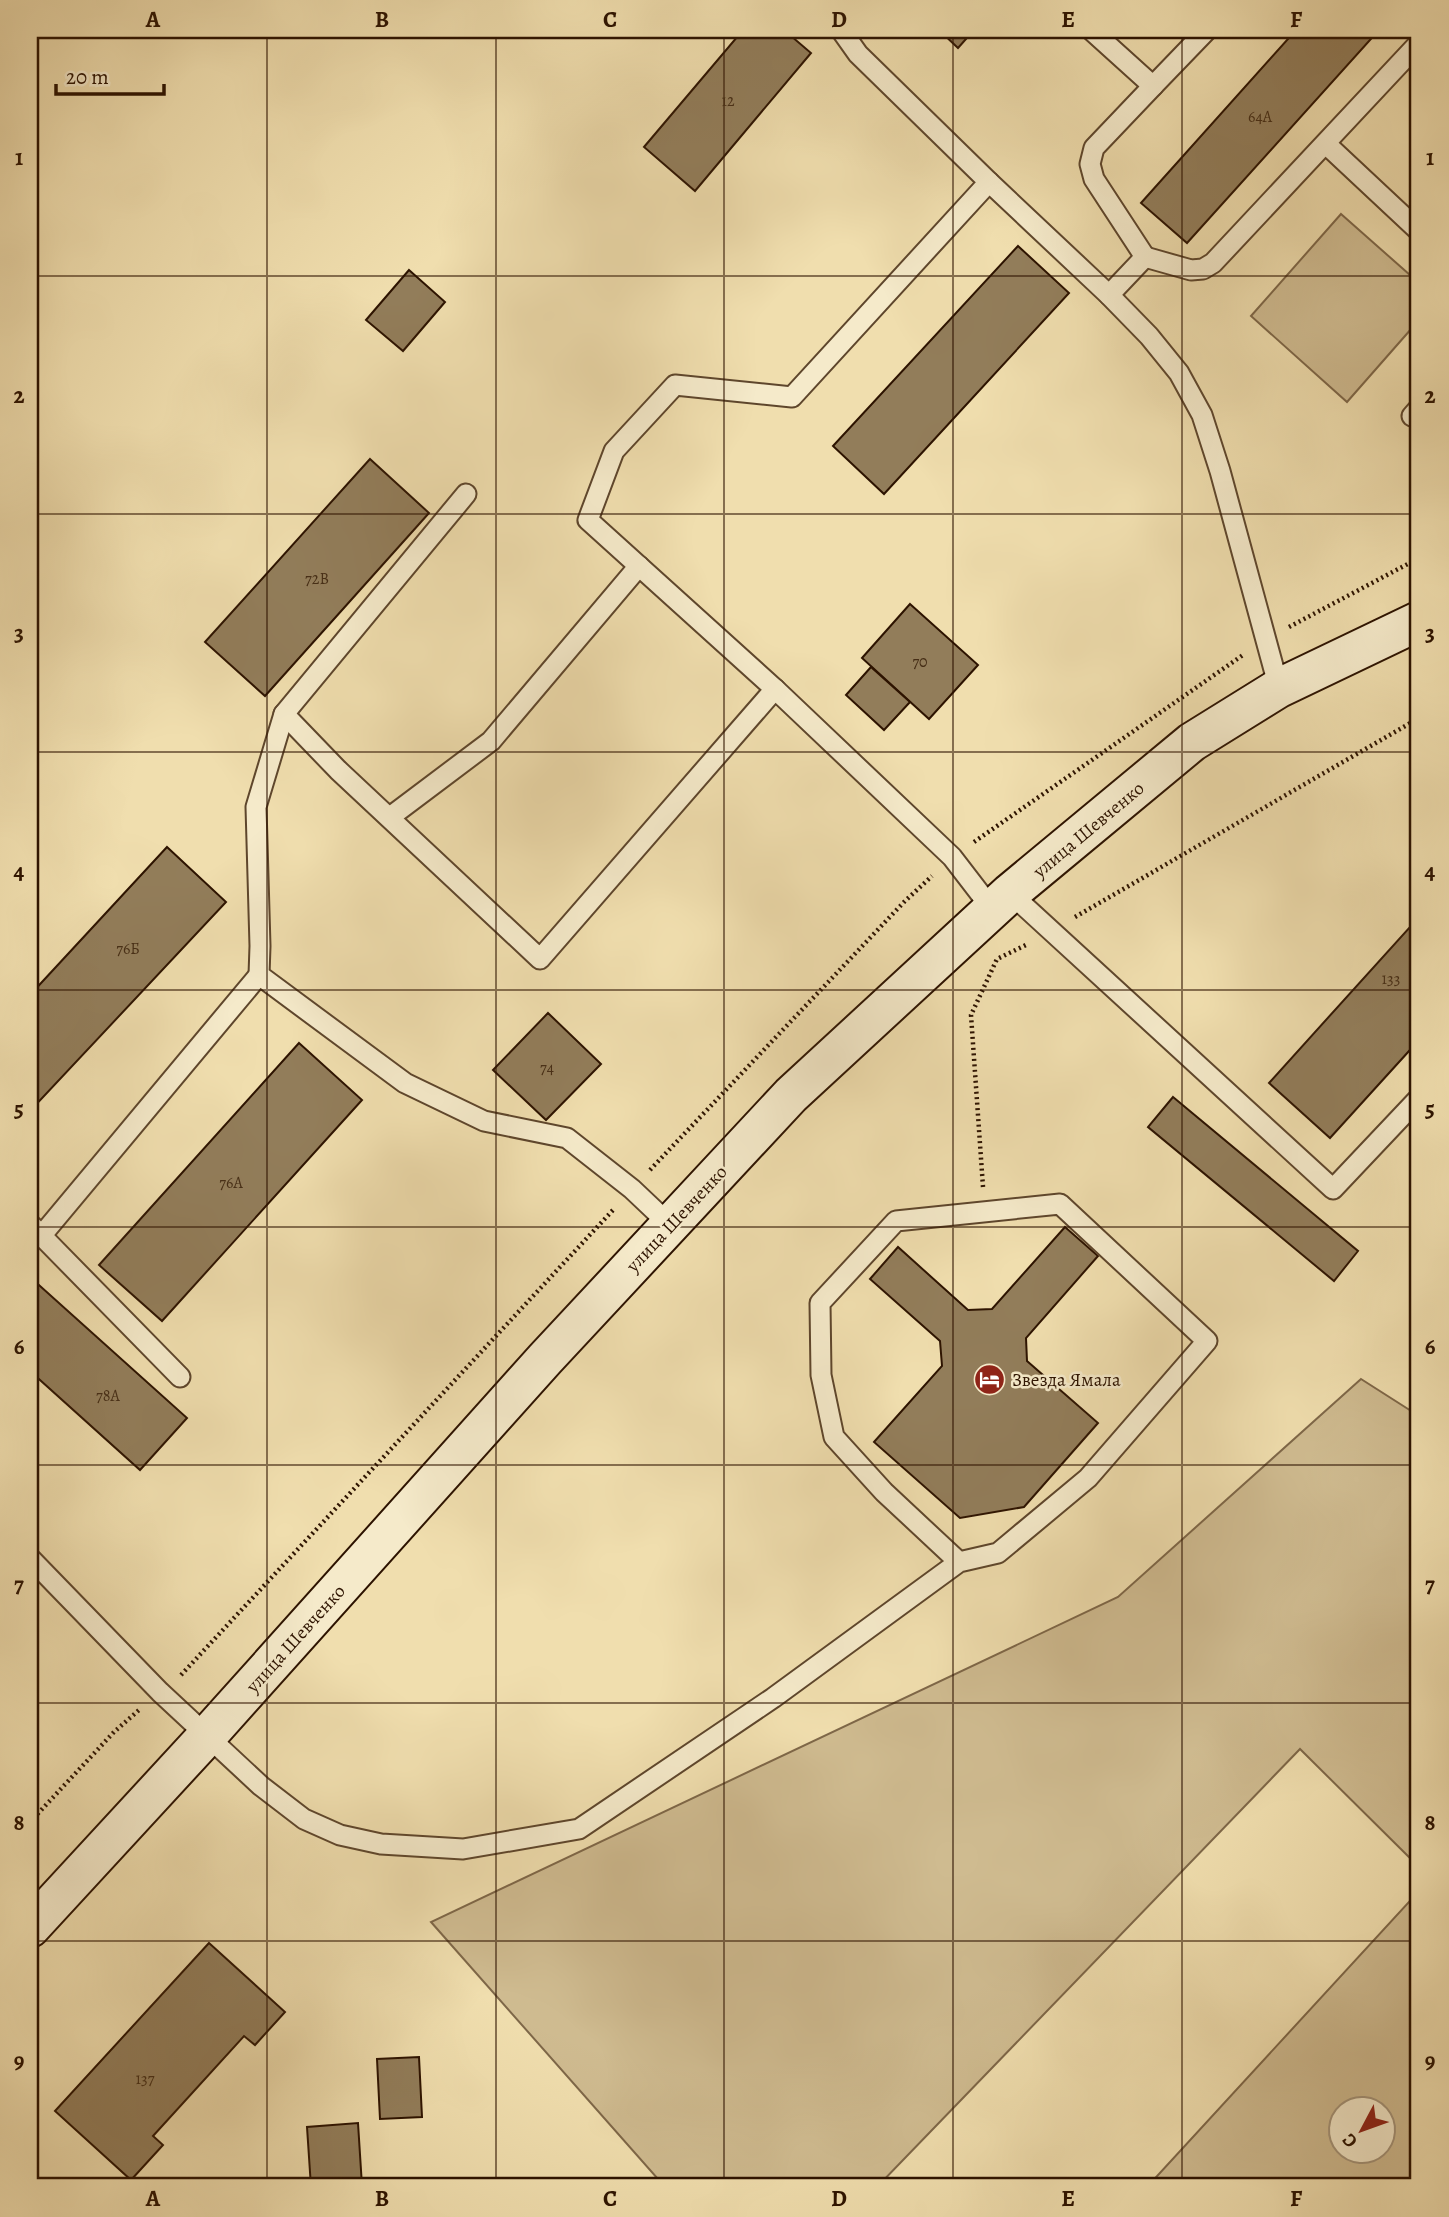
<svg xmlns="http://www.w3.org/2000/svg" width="1449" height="2217" viewBox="0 0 1449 2217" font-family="Alegreya,serif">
<rect width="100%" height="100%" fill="#f0deae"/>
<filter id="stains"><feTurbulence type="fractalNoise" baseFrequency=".00286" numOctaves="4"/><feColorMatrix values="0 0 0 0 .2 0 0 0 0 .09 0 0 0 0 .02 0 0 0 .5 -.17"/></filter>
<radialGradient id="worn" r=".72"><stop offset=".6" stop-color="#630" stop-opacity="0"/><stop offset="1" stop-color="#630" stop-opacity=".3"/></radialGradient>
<!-- green -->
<g fill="#cfbb90" stroke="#7e6748" stroke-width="2" fill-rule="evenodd">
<path d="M1341,214l78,69v37l-72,82 -96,-86z"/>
<path d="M1361,1379l58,37v451l-119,-118 -423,438h-212l-234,-265 687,-325z"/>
<path d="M1419,1891v296h-272zM1340,2108h42v42h-42z"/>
</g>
<!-- building -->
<g fill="#927d5a" stroke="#2d1300" stroke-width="2">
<path d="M743,30h41l27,23 -116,138 -51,-44z"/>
<path d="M939,30h35l-16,18z"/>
<path d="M1296,30h83l-192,213 -46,-40z"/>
<path d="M1018,246l51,47 -185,201 -51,-48z"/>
<path d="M409,270l36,32 -42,49 -37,-31z"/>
<path d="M370,459l59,54 -164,183 -60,-54z"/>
<path d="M910,604l68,61 -49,54 -67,-61z"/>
<path d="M871,667l39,35 -26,28 -38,-35z"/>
<path d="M167,847l59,55 -196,209v-116z"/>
<path d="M1419,917v123l-89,98 -61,-55z"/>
<path d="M548,1013l53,51 -55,56 -53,-50z"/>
<path d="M299,1043l63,57 -200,221 -63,-56z"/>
<path d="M1173,1097l185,154 -24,30 -186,-154z"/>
<path d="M1065,1227l33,29 -72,82 1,23 71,62 -74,84 -64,11 -86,-76 68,-76 -2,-25 -70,-62 28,-32 70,63 24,-1z"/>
<path d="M30,1277l157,141 -47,52 -110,-99z"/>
<path d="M209,1943l76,69 -30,33 -11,-9 -91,100 10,9 -32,35 -76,-69z"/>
<path d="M419,2057l3,60 -42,2 -3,-60z"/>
<path d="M358,2123l4,63 -51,1 -4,-60z"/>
</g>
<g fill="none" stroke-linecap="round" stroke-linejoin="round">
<defs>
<g id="lane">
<path d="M841,30l17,24 131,128 120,113 40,41 30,37 23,42 18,56 59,217"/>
<path d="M1091,30l62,56 54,-56"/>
<path d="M1326,144l93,87"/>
<path d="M989,182l-197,215 -117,-12 -61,66 -26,69 187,169 177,168 40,52"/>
<path d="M1145,257l46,13 12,-1 10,-6 206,-220"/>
<path d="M1109,295l36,-38 -51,-78 -4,-15 4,-16 59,-62"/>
<path d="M1412,416l7,-8"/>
<path d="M466,494l-182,220 -28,93 4,139 -1,29 146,108 79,38 83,17 65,51 38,36"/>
<path d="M284,714l54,56 202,189 235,-270"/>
<path d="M390,817l101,-76 148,-175"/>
<path d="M1010,893l323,296 86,-91"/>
<path d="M30,1224l150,153"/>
<path d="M42,1235l217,-260"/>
<path d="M30,1558l130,134 101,94 43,33 36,16 41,9 82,5 116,-20 194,-131 186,-136 39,-9 90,-75 119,-137 -147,-137 -164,17 -76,82 1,72 13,62 50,55 75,70"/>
</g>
<path id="secondary" d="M30,1928l177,-192 338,-377 246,-264 219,-202 182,-151 87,-54 140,-67"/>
</defs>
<!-- lane casing -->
<use href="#lane" stroke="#5e462c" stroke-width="23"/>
<!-- secondary casing -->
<use href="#secondary" stroke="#2d1300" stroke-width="42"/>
<!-- path -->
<g stroke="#2d1300" stroke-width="4.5" stroke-dasharray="2 3.5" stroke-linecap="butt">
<path d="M1289,627l130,-69"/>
<path d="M974,842l269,-187"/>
<path d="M1075,917l344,-199"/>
<path d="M650,1170l255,-269 27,-25"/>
<path d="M983,1187l-12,-172 26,-56 31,-15"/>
<path d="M181,1675l432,-465"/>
<path d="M30,1822l84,-90 25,-22"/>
</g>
<!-- lane -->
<use href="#lane" stroke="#f5eaca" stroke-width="19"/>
<!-- secondary -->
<use href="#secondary" stroke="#f5eaca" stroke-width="38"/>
</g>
<!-- grid -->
<path fill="none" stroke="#2d1300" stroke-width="2" stroke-opacity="0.55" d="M267,30v2157M496,30v2157M724,30v2157M953,30v2157M1182,30v2157M30,276h1389M30,514h1389M30,752h1389M30,990h1389M30,1227h1389M30,1465h1389M30,1703h1389M30,1941h1389"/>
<!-- icons -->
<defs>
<symbol id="hotel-disc" viewBox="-11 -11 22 22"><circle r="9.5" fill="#8f2418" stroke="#f5eaca"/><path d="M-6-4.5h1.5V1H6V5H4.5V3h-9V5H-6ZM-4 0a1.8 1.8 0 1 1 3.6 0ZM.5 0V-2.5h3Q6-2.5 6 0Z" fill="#fff"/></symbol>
</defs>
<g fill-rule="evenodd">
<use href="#hotel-disc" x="972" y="1362" width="35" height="35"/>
</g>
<g text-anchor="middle" stroke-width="5" stroke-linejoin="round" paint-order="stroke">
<!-- number labels -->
<g font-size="16" fill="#462e16">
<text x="728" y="106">12</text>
<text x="1260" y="122">64А</text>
<text x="317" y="584">72В</text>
<text x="920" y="667">70</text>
<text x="128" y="954">76Б</text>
<text x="1391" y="984">133</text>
<text x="547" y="1073">74</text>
<text x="231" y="1188">76А</text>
<text x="108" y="1401">78А</text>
<text x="145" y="2084">137</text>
</g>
<!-- street labels -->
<g font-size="19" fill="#2d1300" stroke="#f5eaca">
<text transform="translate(1088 829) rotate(-40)" y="7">улица Шевченко</text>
<text transform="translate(676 1218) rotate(-47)" y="7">улица Шевченко</text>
<text transform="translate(295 1638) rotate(-48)" y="7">улица Шевченко</text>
</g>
<!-- poi labels -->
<g font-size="19" fill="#2d1300" stroke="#f5eaca" text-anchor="start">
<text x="1012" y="1386">Звезда Ямала</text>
</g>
</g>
<!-- margin -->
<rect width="1449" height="2217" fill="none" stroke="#f0deae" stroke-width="77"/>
<!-- north arrow -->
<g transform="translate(1362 2130) rotate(229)"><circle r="33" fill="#f5eaca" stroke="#a59479" stroke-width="2"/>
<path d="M0-5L12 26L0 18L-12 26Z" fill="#8f2418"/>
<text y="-10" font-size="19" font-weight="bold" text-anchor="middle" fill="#2d1300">С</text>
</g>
<!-- scale -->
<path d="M56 84v10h108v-10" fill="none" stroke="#2d1300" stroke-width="3.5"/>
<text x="66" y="84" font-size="21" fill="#2d1300" stroke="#f5eaca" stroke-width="5" paint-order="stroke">20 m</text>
<rect x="38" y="38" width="1372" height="2140" fill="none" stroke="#2d1300" stroke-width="2.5"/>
<g font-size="23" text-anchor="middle" font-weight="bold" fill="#2d1300">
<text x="153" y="27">A</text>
<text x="382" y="27">B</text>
<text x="610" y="27">C</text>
<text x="839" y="27">D</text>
<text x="1068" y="27">E</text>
<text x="1296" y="27">F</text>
<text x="19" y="165">1</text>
<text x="1430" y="165">1</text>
<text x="19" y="403">2</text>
<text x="1430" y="403">2</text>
<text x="19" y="641">3</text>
<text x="1430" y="641">3</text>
<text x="19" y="879">4</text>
<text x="1430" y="879">4</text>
<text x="19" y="1116">5</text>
<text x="1430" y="1116">5</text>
<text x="19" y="1354">6</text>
<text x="1430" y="1354">6</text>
<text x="19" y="1592">7</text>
<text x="1430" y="1592">7</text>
<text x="19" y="1830">8</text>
<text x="1430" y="1830">8</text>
<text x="19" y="2068">9</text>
<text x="1430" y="2068">9</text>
<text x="153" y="2206">A</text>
<text x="382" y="2206">B</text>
<text x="610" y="2206">C</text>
<text x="839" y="2206">D</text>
<text x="1068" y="2206">E</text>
<text x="1296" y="2206">F</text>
</g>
<rect width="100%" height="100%" filter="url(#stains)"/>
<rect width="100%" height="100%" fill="url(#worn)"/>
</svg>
